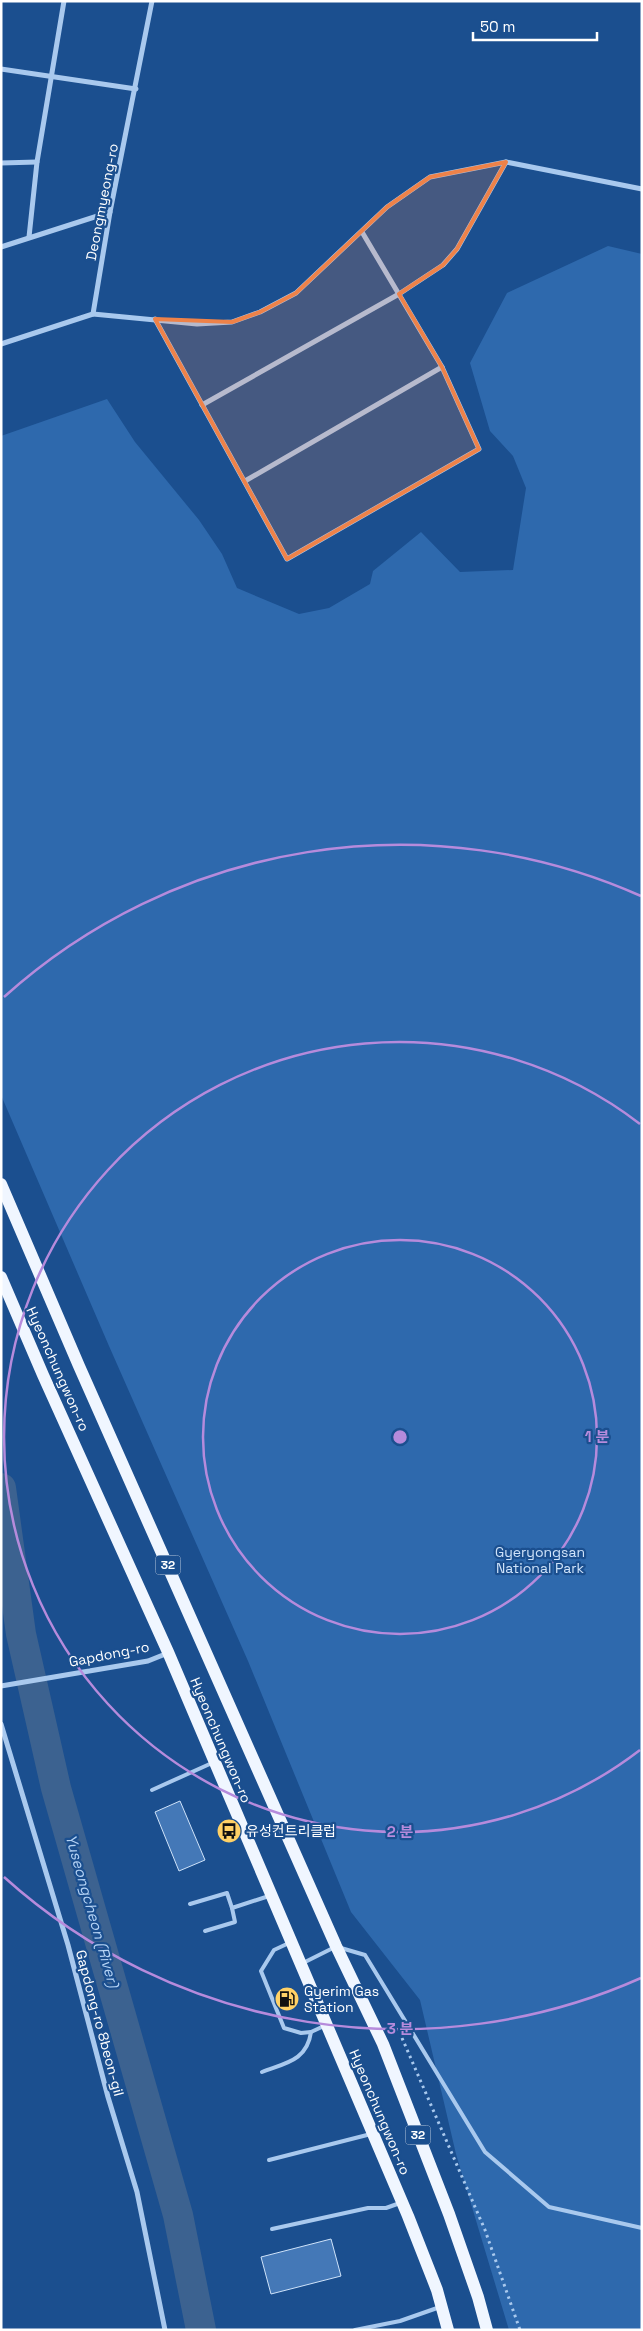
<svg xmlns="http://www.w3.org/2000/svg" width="643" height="2331" viewBox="0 0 643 2331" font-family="'Space Grotesk','Noto Sans KR',sans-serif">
<rect width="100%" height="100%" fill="#1b4f8f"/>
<!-- green -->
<path fill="#2e69ad" d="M608,246l34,8v2076h-133l-53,-176 -36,-154 -69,-88 -103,-251 -139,-315 -108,-251v-659l106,-37 28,43 64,78 23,34 15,34 62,26 30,-6 41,-24 3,-13 48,-39 39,40 53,-2 13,-82 -13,-32 -23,-25 -20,-68 37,-70z"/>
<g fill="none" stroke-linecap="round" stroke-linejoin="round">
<!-- river -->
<path stroke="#3c6290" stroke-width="30" d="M1,1488l20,146 35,154 122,427 23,115"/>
</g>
<!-- building -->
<g fill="#4478b7" stroke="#cfe3fa">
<path d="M180,1801l25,59 -26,11 -24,-59z"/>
<path d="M331,2239l10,37 -70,18 -10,-37z"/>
</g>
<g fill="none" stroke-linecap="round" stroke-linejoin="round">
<!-- path -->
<path stroke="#a9c9ee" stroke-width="3" stroke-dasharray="2.5 4" stroke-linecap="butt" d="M402,2038l83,192 35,100"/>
<!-- service -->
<g stroke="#a9c9ee" stroke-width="4">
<path d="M152,1790l60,-27"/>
<path d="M190,1904l37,-11 5,15 37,-12"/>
<path d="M205,1931l30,-9 -3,-14"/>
<path d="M289,1943l-15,7 -13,21 23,57 17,5 10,-1"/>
<path d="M341,1948l24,7 120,197 64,55 93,21"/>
<path d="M303,1963l32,-16"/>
<path d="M262,2072c23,-9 45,-11 49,-40l13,-6"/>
<path d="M269,2160l102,-26"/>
<path d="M272,2229l96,-21h18l14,-5"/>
<path d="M355,2330l45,-9 40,-14"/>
</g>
<!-- minor -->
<g stroke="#a9c9ee" stroke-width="5">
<path d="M1,69l135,20"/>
<path d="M1,163l36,-1"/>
<path d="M29,237l8,-75 27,-161"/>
<path d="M1,247l109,-35"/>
<path d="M93,314l104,10 35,-2 28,-10 36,-19 91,-86 43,-30 76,-15 136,27"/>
<path d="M155,319l132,240 192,-110 -37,-82 -80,-135"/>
<path d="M1,344l92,-30 17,-102 42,-211"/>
<path d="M202,405l197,-111 44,-29 14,-16 49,-87"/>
<path d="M245,481l197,-114"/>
<path d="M1,1686l147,-25 20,-8"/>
<path d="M1,1724l67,221 40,152 29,95 28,138"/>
</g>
<!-- primary -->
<g stroke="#f0f6ff" stroke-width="12">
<path d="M1,1184l78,182 257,580 47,98 66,170 29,83 9,33"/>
<path d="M1,1277l42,98 125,277 240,564 29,74 11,40"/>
</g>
</g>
<!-- marked area -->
<path fill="#ee8249" fill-opacity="0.2" stroke="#ee8249" stroke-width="4" stroke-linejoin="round" d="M506,162l-49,87 -14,16 -44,29 43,73 37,82 -192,110 -132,-240 77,3 28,-10 36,-19 91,-86 43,-30z"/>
<!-- distance rings -->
<g fill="none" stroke="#b68bdc" stroke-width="2.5">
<circle cx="400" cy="1437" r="197"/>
<path d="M640 1750A395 395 0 1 1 640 1124"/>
<path d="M641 1978A592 592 0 0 1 4 1877M4 997A592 592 0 0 1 641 896"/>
</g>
<!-- icons -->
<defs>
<symbol id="bus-disc" viewBox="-11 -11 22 22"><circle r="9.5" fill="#ffd166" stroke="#1b4f8f"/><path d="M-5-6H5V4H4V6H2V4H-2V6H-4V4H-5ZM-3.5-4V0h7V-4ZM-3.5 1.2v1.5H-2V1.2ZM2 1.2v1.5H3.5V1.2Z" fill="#111"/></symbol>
<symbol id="fuel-disc" viewBox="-11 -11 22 22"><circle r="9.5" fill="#ffd166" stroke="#1b4f8f"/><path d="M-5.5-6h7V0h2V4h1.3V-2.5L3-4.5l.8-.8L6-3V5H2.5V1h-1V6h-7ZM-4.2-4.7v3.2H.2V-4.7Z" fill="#111"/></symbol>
</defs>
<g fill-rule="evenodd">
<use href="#bus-disc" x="215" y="1817" width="28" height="28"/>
<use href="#fuel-disc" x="273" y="1985" width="28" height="28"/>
</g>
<g text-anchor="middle" stroke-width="4.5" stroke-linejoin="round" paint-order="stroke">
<!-- shield labels -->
<g fill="#1b4f8f" stroke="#bbcadd" stroke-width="1">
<rect x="155.5" y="1555.5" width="25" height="19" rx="4"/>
<rect x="405.5" y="2125.5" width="25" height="19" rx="4"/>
</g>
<g font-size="12" font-weight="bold" fill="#fff">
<text x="168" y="1569">32</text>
<text x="418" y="2139">32</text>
</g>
<!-- street labels -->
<g font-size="14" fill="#fff" stroke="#1b4f8f">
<text transform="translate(102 202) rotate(-79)" y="5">Deongmyeong-ro</text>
<text transform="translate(58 1369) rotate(66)" y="5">Hyeonchungwon-ro</text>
<text transform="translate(109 1654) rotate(-11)" y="5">Gapdong-ro</text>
<text transform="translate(221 1740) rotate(67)" y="5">Hyeonchungwon-ro</text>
<text transform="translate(100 2023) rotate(75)" y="5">Gapdong-ro 8beon-gil</text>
<text transform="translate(380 2112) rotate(67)" y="5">Hyeonchungwon-ro</text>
</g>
<!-- park labels -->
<g font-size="14" fill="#cfe3fa" stroke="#1b4f8f">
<text x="540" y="1557">Gyeryongsan<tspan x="540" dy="16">National Park</tspan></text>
</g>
<!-- poi labels -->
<g font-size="14" fill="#fff" stroke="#1b4f8f" text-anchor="start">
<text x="246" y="1836">유성컨트리클럽</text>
<text x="304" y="1996">Gyerim Gas<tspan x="304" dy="16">Station</tspan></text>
</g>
<!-- water labels -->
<g font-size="15" font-style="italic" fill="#b5d3f5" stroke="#1b4f8f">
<text transform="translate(92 1911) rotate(74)" y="5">Yuseongcheon (River)</text>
</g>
</g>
<circle cx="400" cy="1437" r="8" fill="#b68bdc" stroke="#1b4f8f" stroke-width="2.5"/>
<g font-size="15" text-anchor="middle" font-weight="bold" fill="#b68bdc" stroke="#1b4f8f" stroke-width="4.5" stroke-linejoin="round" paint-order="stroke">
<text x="597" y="1442">1 분</text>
<text x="400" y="1837">2 분</text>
<text x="400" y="2034">3 분</text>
</g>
<!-- border -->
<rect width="643" height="2331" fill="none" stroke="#ffffff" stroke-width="5"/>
<!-- scale -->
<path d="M473 32v8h124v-8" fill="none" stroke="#ffffff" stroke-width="2.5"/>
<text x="480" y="32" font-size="15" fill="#ffffff" stroke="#1b4f8f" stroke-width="4" paint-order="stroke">50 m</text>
</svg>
